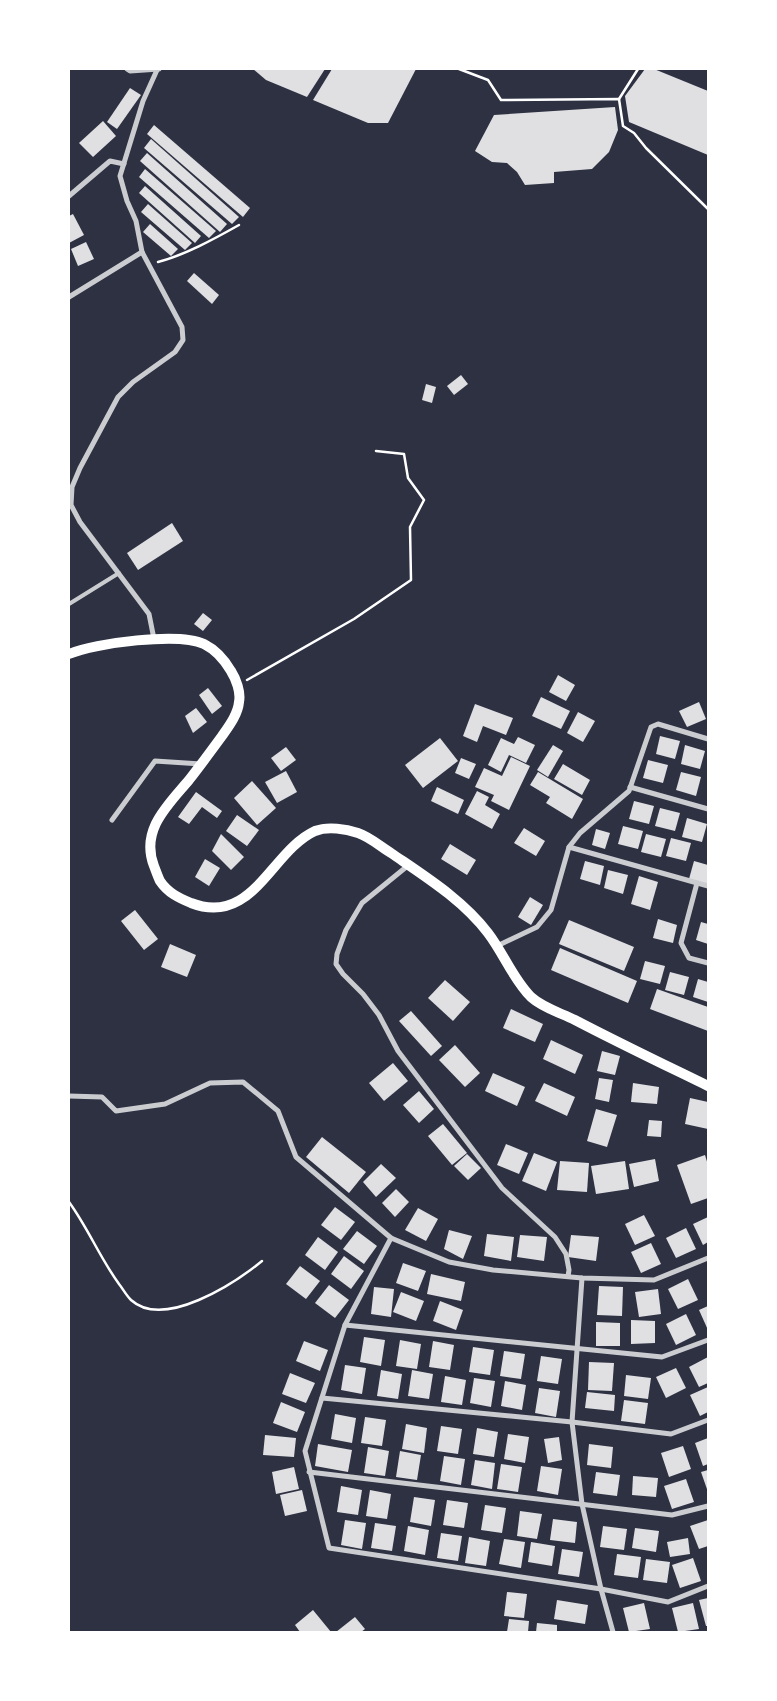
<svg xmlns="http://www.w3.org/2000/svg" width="777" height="1701" viewBox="0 0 777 1701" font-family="'Archivo Narrow',sans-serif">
<rect width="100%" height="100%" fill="#2d3142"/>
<!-- building -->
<g fill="#e0e0e3">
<path d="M253,69h72l-18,28 -41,-17z"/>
<path d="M332,69h84l-28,54h-20l-55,-23z"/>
<path d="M645,69h9l54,22v64l-79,-33 -4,-26z"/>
<path d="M130,88l11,7 -24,34 -10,-7z"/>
<path d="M615,107l3,23 -9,22 -17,17 -38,3v11l-29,2 -8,-13 -10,-9 -15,-1 -17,-11 19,-36z"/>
<path d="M103,121l13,15 -23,21 -14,-14z"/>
<path d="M154,125l96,83 -7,9 -96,-83z"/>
<path d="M151,139l88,78 -7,7 -88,-76z"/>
<path d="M147,153l80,71 -7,8 -80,-71z"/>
<path d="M145,169l71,62 -7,7 -70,-61z"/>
<path d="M145,186l56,50 -6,7 -56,-50z"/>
<path d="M148,204l44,39 -7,7 -44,-38z"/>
<path d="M73,214l11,21 -15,8v-27z"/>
<path d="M150,224l28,25 -7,7 -28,-24z"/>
<path d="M86,242l8,17 -16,7 -7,-17z"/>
<path d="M194,273l25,22 -7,9 -25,-23z"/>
<path d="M461,375l7,9 -14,11 -7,-9z"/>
<path d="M426,384l10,3 -4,16 -10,-3z"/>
<path d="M172,523l11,18 -45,29 -11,-17z"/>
<path d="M203,613l9,7 -9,11 -9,-7z"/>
<path d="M558,675l17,10 -9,16 -17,-9z"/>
<path d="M208,688l14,18 -10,8 -13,-19z"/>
<path d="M541,697l29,14 -9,18 -29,-13z"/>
<path d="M699,702l7,17 -19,8 -8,-16z"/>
<path d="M475,704l38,14 -7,17 -23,-9 -6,16 -14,-6z"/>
<path d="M196,708l11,14 -14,11 -8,-17z"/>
<path d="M578,712l17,9 -12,21 -16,-9z"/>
<path d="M660,736l20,5 -5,18 -19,-5z"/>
<path d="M518,737l17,8 -9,18 -17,-8 -8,17 -13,-7 13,-27 13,6z"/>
<path d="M440,738l18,23 -35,27 -18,-23z"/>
<path d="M553,745l10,6 -15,26 -11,-7z"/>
<path d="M685,745l20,6 -5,18 -19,-5z"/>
<path d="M286,747l10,13 -15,11 -10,-13z"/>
<path d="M511,757l19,9 -21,44 -18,-9 3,-6 -19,-8 9,-19 18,8z"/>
<path d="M461,758l15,6 -7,15 -14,-6z"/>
<path d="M648,760l20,5 -5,18 -20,-5z"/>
<path d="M563,764l27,16 -8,15 -28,-16z"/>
<path d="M286,771l11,21 -20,11 -12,-21z"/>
<path d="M538,772l45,27 -11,20 -26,-16 4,-6 -20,-12z"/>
<path d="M681,772l20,5 -5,19 -20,-6z"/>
<path d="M252,781l24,27 -19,17 -23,-27z"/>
<path d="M437,787l27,13 -6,14 -27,-13z"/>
<path d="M477,791l12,6 -4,8 15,9 -8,15 -27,-15z"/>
<path d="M196,792l26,19 -5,7 -15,-11 -13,17 -11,-7z"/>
<path d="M634,801l20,5 -5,18 -20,-5z"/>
<path d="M660,808l20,5 -5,18 -20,-5z"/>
<path d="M237,815l22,15 -12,16 -21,-15z"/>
<path d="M687,818l20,6 -5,18 -20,-5z"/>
<path d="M623,826l20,5 -5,18 -20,-5z"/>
<path d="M524,828l21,13 -9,15 -22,-13z"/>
<path d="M596,829l14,4 -5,16 -13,-4z"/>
<path d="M221,834l23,23 -13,13 -19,-19z"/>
<path d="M646,834l20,5 -5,18 -20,-5z"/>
<path d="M671,838l20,5 -5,18 -20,-5z"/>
<path d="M450,844l26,16 -9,15 -26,-16z"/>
<path d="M205,859l15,9 -11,18 -14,-9z"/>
<path d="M585,861l19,5 -4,19 -20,-6z"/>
<path d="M694,861l14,4v20l-19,-6z"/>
<path d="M608,870l20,5 -5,19 -19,-6z"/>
<path d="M639,876l19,6 -8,28 -19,-6z"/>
<path d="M530,897l13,8 -12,20 -13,-8z"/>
<path d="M135,910l23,29 -14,11 -23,-29z"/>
<path d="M658,919l19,6 -4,18 -20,-5z"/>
<path d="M569,920l65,27 -10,24 -65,-27z"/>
<path d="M701,922l7,2v20l-12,-4z"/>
<path d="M170,944l26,11 -9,22 -26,-10z"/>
<path d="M560,948l77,33 -9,22 -77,-33z"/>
<path d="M645,961l20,5 -5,18 -20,-5z"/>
<path d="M670,972l19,5 -5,18 -19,-5z"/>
<path d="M698,979l10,3v20l-15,-5z"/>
<path d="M445,980l25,22 -17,19 -25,-23z"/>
<path d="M657,989l51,18v24l-58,-22z"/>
<path d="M511,1009l32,15 -8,18 -32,-14z"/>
<path d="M411,1011l31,35 -11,10 -32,-35z"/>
<path d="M551,1040l32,15 -8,19 -32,-15z"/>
<path d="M455,1045l25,28 -15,14 -26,-27z"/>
<path d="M602,1051l18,5 -5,19 -18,-4z"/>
<path d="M393,1063l15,18 -24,20 -15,-18z"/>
<path d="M493,1073l32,14 -8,19 -32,-15z"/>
<path d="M599,1078l14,2 -4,22 -14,-3z"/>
<path d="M544,1083l31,14 -8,19 -32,-15z"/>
<path d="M633,1083l26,4 -2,17 -26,-2z"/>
<path d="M419,1091l15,18 -15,14 -16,-18z"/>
<path d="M690,1098l18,4v27l-23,-5z"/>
<path d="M596,1109l21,6 -10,32 -20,-6z"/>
<path d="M649,1120l13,1 -1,16 -14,-1z"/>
<path d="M443,1124l24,29 -15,12 -24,-29z"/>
<path d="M322,1137l44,35 -17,21 -43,-36z"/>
<path d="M506,1144l22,9 -9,21 -22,-9z"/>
<path d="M534,1153l23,9 -11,29 -24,-10z"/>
<path d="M467,1154l14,14 -13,12 -14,-14z"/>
<path d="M705,1155l3,10v33l-17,6 -14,-39z"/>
<path d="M655,1159l4,22 -25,6 -5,-23z"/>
<path d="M560,1161l29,2 -2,29 -30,-2z"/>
<path d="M625,1161l4,28 -33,5 -5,-28z"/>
<path d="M381,1164l15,14 -20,19 -13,-15z"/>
<path d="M396,1189l13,13 -14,15 -13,-14z"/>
<path d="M335,1207l20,15 -14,18 -20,-15z"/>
<path d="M418,1208l20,11 -12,22 -21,-11z"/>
<path d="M644,1215l11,21 -20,9 -10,-21z"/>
<path d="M708,1217v25l-5,3 -10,-21z"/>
<path d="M686,1228l10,21 -20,9 -10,-20z"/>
<path d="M449,1230l23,6 -9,23 -19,-10z"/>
<path d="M357,1231l20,15 -13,18 -21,-15z"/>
<path d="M487,1234l27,3 -3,24 -27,-5z"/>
<path d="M520,1235l27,2 -3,24 -27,-4z"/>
<path d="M571,1235l28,2 -3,24 -28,-4z"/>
<path d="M318,1237l20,15 -13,18 -20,-15z"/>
<path d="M651,1243l10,21 -20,9 -10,-21z"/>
<path d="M344,1256l20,15 -13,18 -20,-15z"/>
<path d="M403,1263l23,8 -8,20 -22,-8z"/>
<path d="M300,1266l20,15 -14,18 -20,-15z"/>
<path d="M431,1274l34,8 -4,19 -34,-7z"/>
<path d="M688,1279l10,21 -20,9 -10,-20z"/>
<path d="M329,1285l20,15 -14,18 -20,-15z"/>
<path d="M599,1286l24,1 -1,29 -25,-1z"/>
<path d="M374,1287l20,2 -3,28 -20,-3z"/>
<path d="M658,1289l3,25 -22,3 -4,-25z"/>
<path d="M401,1292l23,9 -8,20 -23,-9z"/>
<path d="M440,1301l23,9 -7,20 -23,-9z"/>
<path d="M708,1306v24l-9,-20z"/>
<path d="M686,1314l10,21 -20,10 -10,-21z"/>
<path d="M631,1320l24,1v22l-24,1z"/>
<path d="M596,1322l24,1v23h-24z"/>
<path d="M364,1337l21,3 -4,26 -21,-4z"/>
<path d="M400,1340l21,4 -4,25 -21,-3z"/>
<path d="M304,1341l24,9 -8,21 -24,-10z"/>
<path d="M433,1341l21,4 -4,25 -21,-3z"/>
<path d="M473,1347l21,3 -4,25 -21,-3z"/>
<path d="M504,1351l21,3 -4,25 -21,-3z"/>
<path d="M541,1356l21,3 -4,25 -21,-3z"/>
<path d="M708,1357v26l-9,4 -10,-20z"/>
<path d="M589,1362l25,1 -2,28 -24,-1z"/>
<path d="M345,1365l21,3 -4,26 -21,-4z"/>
<path d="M676,1368l10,20 -20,10 -10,-21z"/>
<path d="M381,1370l21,4 -4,25 -21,-3z"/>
<path d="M412,1370l21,4 -4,25 -21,-3z"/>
<path d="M290,1373l25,10 -9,20 -24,-9z"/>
<path d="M626,1375l25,3 -3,21 -24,-3z"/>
<path d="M445,1376l21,4 -4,25 -21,-3z"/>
<path d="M474,1378l21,3 -4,26 -21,-4z"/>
<path d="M505,1381l21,4 -4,25 -21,-4z"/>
<path d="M708,1387v25l-8,4 -10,-21z"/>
<path d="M539,1388l21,3 -4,26 -21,-4z"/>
<path d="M587,1392l28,3 -1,16 -29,-3z"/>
<path d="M624,1400l24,3 -3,21 -24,-3z"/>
<path d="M281,1402l24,10 -8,20 -24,-9z"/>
<path d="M335,1414l21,4 -4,25 -21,-4z"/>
<path d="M365,1417l21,3 -4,26 -21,-3z"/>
<path d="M406,1424l21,4 -3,25 -22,-4z"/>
<path d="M441,1426l21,3 -4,25 -21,-3z"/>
<path d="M477,1428l21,4 -4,25 -21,-3z"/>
<path d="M508,1434l21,3 -4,26 -21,-4z"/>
<path d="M265,1435l31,3 -2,19 -31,-2z"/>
<path d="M559,1437l3,23 -14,3 -4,-24z"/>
<path d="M708,1438v26l-5,2 -8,-23z"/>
<path d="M318,1444l34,6 -4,22 -33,-6z"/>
<path d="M589,1444l24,3 -2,21 -24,-3z"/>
<path d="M683,1446l8,23 -22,8 -8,-24z"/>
<path d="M368,1447l21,4 -4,25 -21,-3z"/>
<path d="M400,1451l21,4 -4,25 -21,-3z"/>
<path d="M444,1456l21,3 -4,26 -21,-4z"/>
<path d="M475,1460l20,3 -3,26 -21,-4z"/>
<path d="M501,1464l21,3 -4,25 -21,-3z"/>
<path d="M541,1466l21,3 -4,26 -21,-4z"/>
<path d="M294,1467l5,22 -23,5 -4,-22z"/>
<path d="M708,1470v22l-7,-20z"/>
<path d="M596,1472l24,3 -3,21 -24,-3z"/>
<path d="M633,1476l25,2 -2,19 -24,-2z"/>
<path d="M686,1479l8,23 -22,7 -8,-23z"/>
<path d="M341,1486l21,4 -4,25 -21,-3z"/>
<path d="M302,1490l5,21 -22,5 -5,-21z"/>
<path d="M370,1490l21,4 -4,25 -21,-3z"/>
<path d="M414,1497l21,3 -4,26 -21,-4z"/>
<path d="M447,1500l21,3 -4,25 -21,-3z"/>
<path d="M485,1505l21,3 -4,25 -21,-3z"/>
<path d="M520,1511l22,3 -5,25 -20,-3z"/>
<path d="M553,1519l24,3 -2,21 -25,-3z"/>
<path d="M345,1520l21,3 -4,26 -21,-4z"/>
<path d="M708,1520v26l-9,3 -9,-23z"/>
<path d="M375,1523l21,3 -4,25 -21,-3z"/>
<path d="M408,1526l21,4 -4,25 -21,-4z"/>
<path d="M603,1526l24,3 -3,21 -24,-3z"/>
<path d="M635,1528l24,3 -3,21 -24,-4z"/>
<path d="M441,1533l21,3 -4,25 -21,-3z"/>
<path d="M469,1537l21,4 -4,25 -21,-3z"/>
<path d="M688,1538l2,16 -20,3 -3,-15z"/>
<path d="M504,1539l21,3 -4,26 -22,-4z"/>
<path d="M531,1542l24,4 -3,20 -24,-4z"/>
<path d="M562,1549l21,3 -4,25 -21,-3z"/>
<path d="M617,1554l24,3 -3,21 -24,-3z"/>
<path d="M693,1558l8,23 -21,7 -8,-23z"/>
<path d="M646,1559l24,3 -3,21 -24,-3z"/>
<path d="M507,1592l20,2 -3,24 -20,-2z"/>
<path d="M708,1598v28h-2l-7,-26z"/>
<path d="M557,1600l31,5 -3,19 -31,-5z"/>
<path d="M644,1603l6,26 -21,3 -6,-24z"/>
<path d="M693,1603l6,26 -21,3 -6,-24z"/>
<path d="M313,1610l18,22h-31l-5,-7z"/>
<path d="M355,1617l10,12 -4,3h-25z"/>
<path d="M509,1619l20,2 -1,11h-21z"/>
<path d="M537,1623l20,2v7h-21z"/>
</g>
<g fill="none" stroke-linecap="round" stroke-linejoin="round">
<!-- path -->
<g stroke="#fff" stroke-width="2.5">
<path d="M459,69l29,11 13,20 118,-1 4,27 11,7 12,15 62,61"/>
<path d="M619,99l19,-30"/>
<path d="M158,262c27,-7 56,-23 81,-37"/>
<path d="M247,680l107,-61 57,-39 -1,-53 14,-27 -16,-22 -4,-24 -28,-3"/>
<path d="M69,1202c19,26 31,56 50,82 4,5 7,11 12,16 33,30 104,-17 131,-39"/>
</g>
<!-- service -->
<path stroke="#caccd0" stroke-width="4" d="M69,604l50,-31"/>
<!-- minor -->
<g stroke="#caccd0" stroke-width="5">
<path d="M127,69l3,2 29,-2"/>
<path d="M69,196l41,-35 14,3"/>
<path d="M69,297l73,-45"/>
<path d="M154,639l-5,-25 -69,-92 -9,-17 1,-18 8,-19 38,-71 15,-15 42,-30 8,-12 -1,-13 -40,-75 -6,-31 -9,-20 -7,-25 23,-75 14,-31"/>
<path d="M630,787l78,22"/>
<path d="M112,820l43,-59 46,3"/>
<path d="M569,847l139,39"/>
<path d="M407,864l-2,4 -43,35 -16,27 -9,24 -1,10 7,10 20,20 16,21 19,36 104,137 53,49 11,17 3,16 -1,6"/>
<path d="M697,883l-16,60 8,15 19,5"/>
<path d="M497,946l40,-19 14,-17 18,-63 11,-14 49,-42 22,-64 7,-3 50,15"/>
<path d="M69,1096l33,1 14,14 49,-7 45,-21 33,-1 35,29 18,46 95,81 58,24 44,8 89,8 72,2 54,-22"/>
<path d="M391,1238l-46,87 -40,126 24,97 272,41 67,13 40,-16"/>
<path d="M582,1278l-10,144 10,82 19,85 12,43"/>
<path d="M345,1325l317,32 46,-17"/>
<path d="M322,1398l250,24 99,12 37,-14"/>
<path d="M309,1472l363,43 36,-9"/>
</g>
<!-- secondary -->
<path stroke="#fff" stroke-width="10" d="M69,654c26,-11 110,-22 135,-10 12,6 20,15 27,27 5,8 10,21 8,31 -1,12 -10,24 -17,34 -11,15 -22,30 -33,44 -21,25 -49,50 -35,86 2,5 4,11 6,15 8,12 19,17 31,22 62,24 80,-52 124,-72 13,-5 31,-2 43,2 12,4 23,14 33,20 35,24 72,47 97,80 16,21 25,46 43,64 12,11 30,16 44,23 44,23 88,44 133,66"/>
</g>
<!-- border -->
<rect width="777" height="1701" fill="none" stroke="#ffffff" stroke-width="140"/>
</svg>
